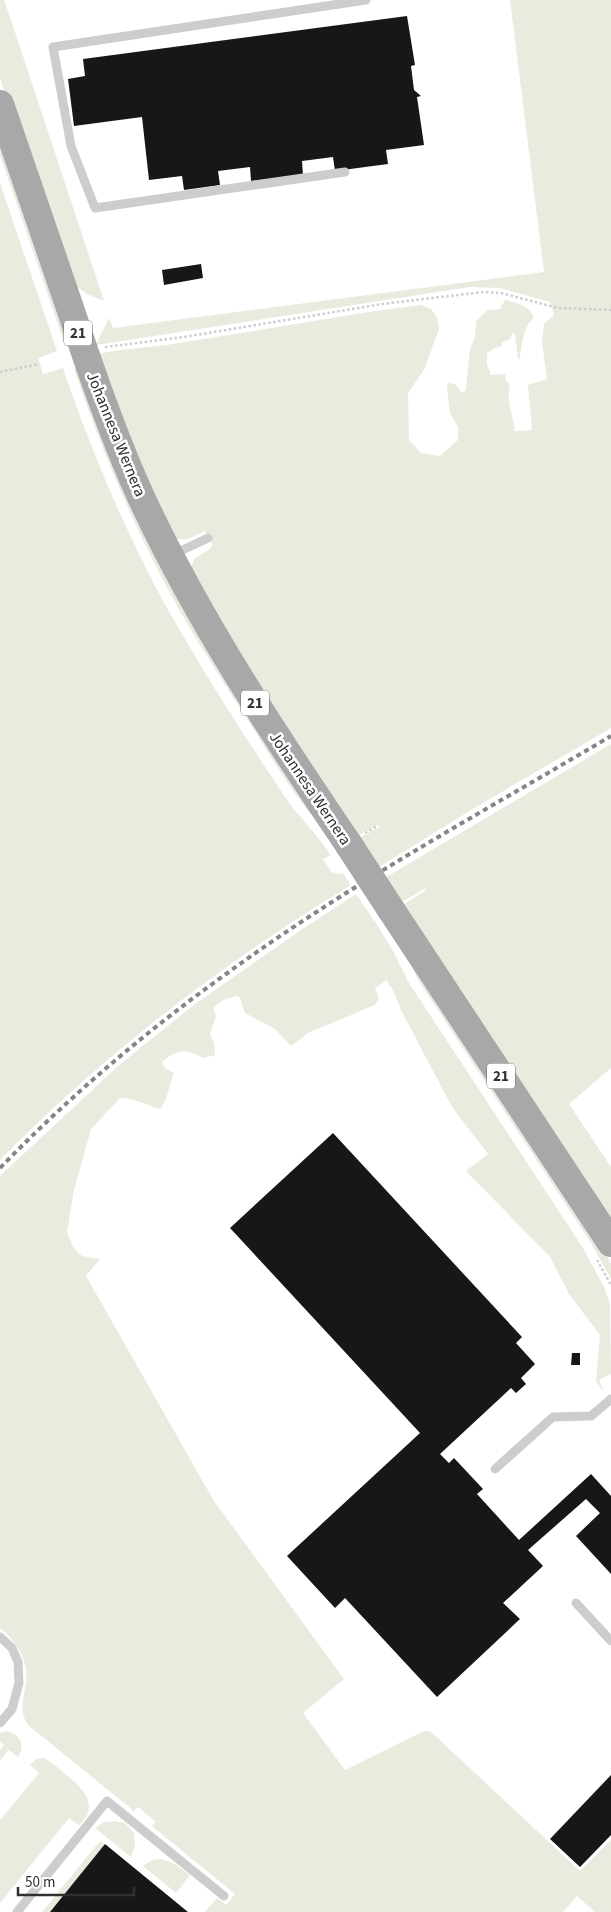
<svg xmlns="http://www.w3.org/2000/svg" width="611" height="1912" viewBox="0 0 611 1912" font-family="'Source Sans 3',sans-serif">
<rect width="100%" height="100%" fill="#fff"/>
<!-- green -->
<g fill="#e7ecdf">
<path d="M0,0h4l6,17 94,284 -17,-7 -18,-13 -69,-203z"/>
<path d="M510,0h101v728l-140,82 -95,59 -19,-30 23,-12 -2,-2 -23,12 -116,-177 -49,-91 5,-11 16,-10 1,-4 -7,-13c-12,6 -23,14 -36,3l-72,-180 23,-4 47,-5 208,-34 46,-6 10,4 6,8 2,12 -15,41 -16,23 1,47 12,13 19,3 18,-16v-13l-8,-14 -1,-8 -2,-20 2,-2 6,1 7,9 4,-3 4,-41 5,-12 1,-16 11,-11 13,-1 5,-9c12,3 25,5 29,18 -10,7 -13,28 -14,40l-2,1 -3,-25 -2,-2 -4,8 -7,2v4l-7,2 -8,5v11l4,11 14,-1 1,7 4,4c-4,17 3,30 5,46l17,-1 -4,-45 19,-6 -5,-37 2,-18 10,-9 -4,-13 -51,-14 -29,-1 -374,58 13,-27 4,10 431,-56z"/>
<path d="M0,130l67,210 -2,5 -65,-190z"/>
<path d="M0,183l57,168 -19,7 5,16 20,-6c27,80 60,158 100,233 37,66 78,130 120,193 14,22 33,38 47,60l1,1 -8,4 8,13 9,2 3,-1 8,12c-128,78 -246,168 -351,275z"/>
<path d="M77,368l245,459c-29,-31 -50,-69 -73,-105 -27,-42 -54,-83 -78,-127 -39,-72 -71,-149 -97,-226z"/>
<path d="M611,744v324l-42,36 42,63v58l-210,-319 25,-16v-2l-26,15 -17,-24z"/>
<path d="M356,894l17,25 -2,2 3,-1 18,29 17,34 174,265 21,39 6,17 1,70 -12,6 4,9 -1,1 -6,-9 4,-46 -31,-41 -19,-37 -84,-86 22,-17 -36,-47 -51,-97 -8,-20 -7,-10 -11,8 4,11 -4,6 -67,28 -17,13 -16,-17 -30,-16 -5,-15 -3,-2 -14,4 -10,8 3,8 -6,18 4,8 1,13 -12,3c-17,-10 -26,-9 -41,4l3,6 9,5 -9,28 -5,8c-13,-4 -26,-11 -40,-11l-29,31 -17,61 -7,42 6,15 9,9 18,3 -14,17 128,225 130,178 -41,34 42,57 79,-39h6l150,140 31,-31v72h-16l-18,-16 -14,16h-358l12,-14 9,7 9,-11 -83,-68 4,-4 -18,-15 -4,4 -106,-86c-10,-15 -4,-26 -2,-42 3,-23 -10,-42 -26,-55v-452l118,-110 77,-62 106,-74z"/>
<path d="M403,948l199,298 9,18v15l-20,-36 -173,-263z"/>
<path d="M6,1731c14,3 20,14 12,26l-9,-7 -9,10v-10l4,-5 -4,-3v-9z"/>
<path d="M43,1758c9,4 15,10 22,16 17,13 36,31 14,51l-10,-7 -69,85v-83l39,-47 -9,-8 6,-6z"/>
<path d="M115,1821l10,2 9,10 1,13 -4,11 -36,-29 9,-6z"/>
<path d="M100,1841l5,4 -55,67h-8z"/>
<path d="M161,1859l12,4 17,12 -14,18 -33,-27 9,-6z"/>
</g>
<!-- building -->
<g fill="#171717">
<path d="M407,16l8,49 -4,1 3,24 7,6 -4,1 7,48 -38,5 2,14 -53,7 -2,-14 -31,4 1,14 -52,6 -1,-14 -32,4 2,14 -36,5 -2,-14 -33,4 -7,-63 -68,9 -6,-47 17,-3 -2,-17z"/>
<path d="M201,264l2,14 -39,7 -2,-15z"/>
<path d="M333,1133l189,204 -6,6 19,21 -14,14 5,6 -10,9 -5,-5 -71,66 9,9 5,-5 29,31 -6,5 42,46 72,-66 20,22v78l-35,-38 24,-23 -14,-14 -58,51 15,16 -40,37 17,16 -83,78 -92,-99 -10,10 -48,-52 133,-123 -190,-205z"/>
<path d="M572,1353h8v12h-9z"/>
<path d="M611,1775v60l-31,32 -30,-28z"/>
<path d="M105,1844l83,68h-138z"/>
</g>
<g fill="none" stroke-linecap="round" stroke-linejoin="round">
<!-- path -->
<g stroke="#cdcdcd" stroke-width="2.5" stroke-dasharray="2.5 2.5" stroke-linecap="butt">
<path d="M105,347l79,-10 198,-33 101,-12 18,1 57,15 53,2"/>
<path d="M0,372l39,-8"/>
<path d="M365,833l13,-7"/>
<path d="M597,1260l14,25"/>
</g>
<!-- lane -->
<g stroke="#cdcdcd" stroke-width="9">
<path d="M345,172l-250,36 -24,-62 -18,-99 313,-47"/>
<path d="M172,555l36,-17"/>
<path d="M495,1469l58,-52 38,-1 20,-17"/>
<path d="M576,1603l35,38"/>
<path d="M0,1637l12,11 6,14 1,21 -7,26 -12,14"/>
<path d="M17,1912l90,-111 117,95"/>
</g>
<!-- primary -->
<g stroke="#a8a8a8" stroke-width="28">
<path d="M0,104c23,68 46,136 70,204 21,64 43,128 71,189 57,123 132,236 208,348"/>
<path d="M390,908l221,335"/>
</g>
<!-- rail -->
<path stroke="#858585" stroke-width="4" stroke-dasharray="5 4" stroke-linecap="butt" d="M0,1168c69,-71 145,-136 226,-194 122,-89 255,-161 385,-238"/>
<!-- primary-bridge -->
<path stroke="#a8a8a8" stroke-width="28" d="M349,845l41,63"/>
</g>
<g text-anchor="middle" stroke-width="5" stroke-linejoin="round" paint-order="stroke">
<!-- shield labels -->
<g fill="#fff" stroke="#6e6e6e" stroke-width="1">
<rect x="64" y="320.5" width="28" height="25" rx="4"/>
<rect x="241" y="690.5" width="28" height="25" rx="4"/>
<rect x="487" y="1063.5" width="28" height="25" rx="4"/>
</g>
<g font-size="15" font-weight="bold" fill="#303030">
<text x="78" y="338">21</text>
<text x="255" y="708">21</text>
<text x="501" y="1081">21</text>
</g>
<!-- street labels -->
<g font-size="16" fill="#303030" stroke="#fff">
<text transform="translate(117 434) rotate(68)" y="6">Johannesa Wernera</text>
<text transform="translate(311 788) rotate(56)" y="6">Johannesa Wernera</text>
</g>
</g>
<!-- scale -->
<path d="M18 1887v8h116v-8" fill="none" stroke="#303030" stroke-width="2.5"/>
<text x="25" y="1887" font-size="15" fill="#303030" stroke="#ffffff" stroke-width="4" paint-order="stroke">50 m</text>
</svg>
